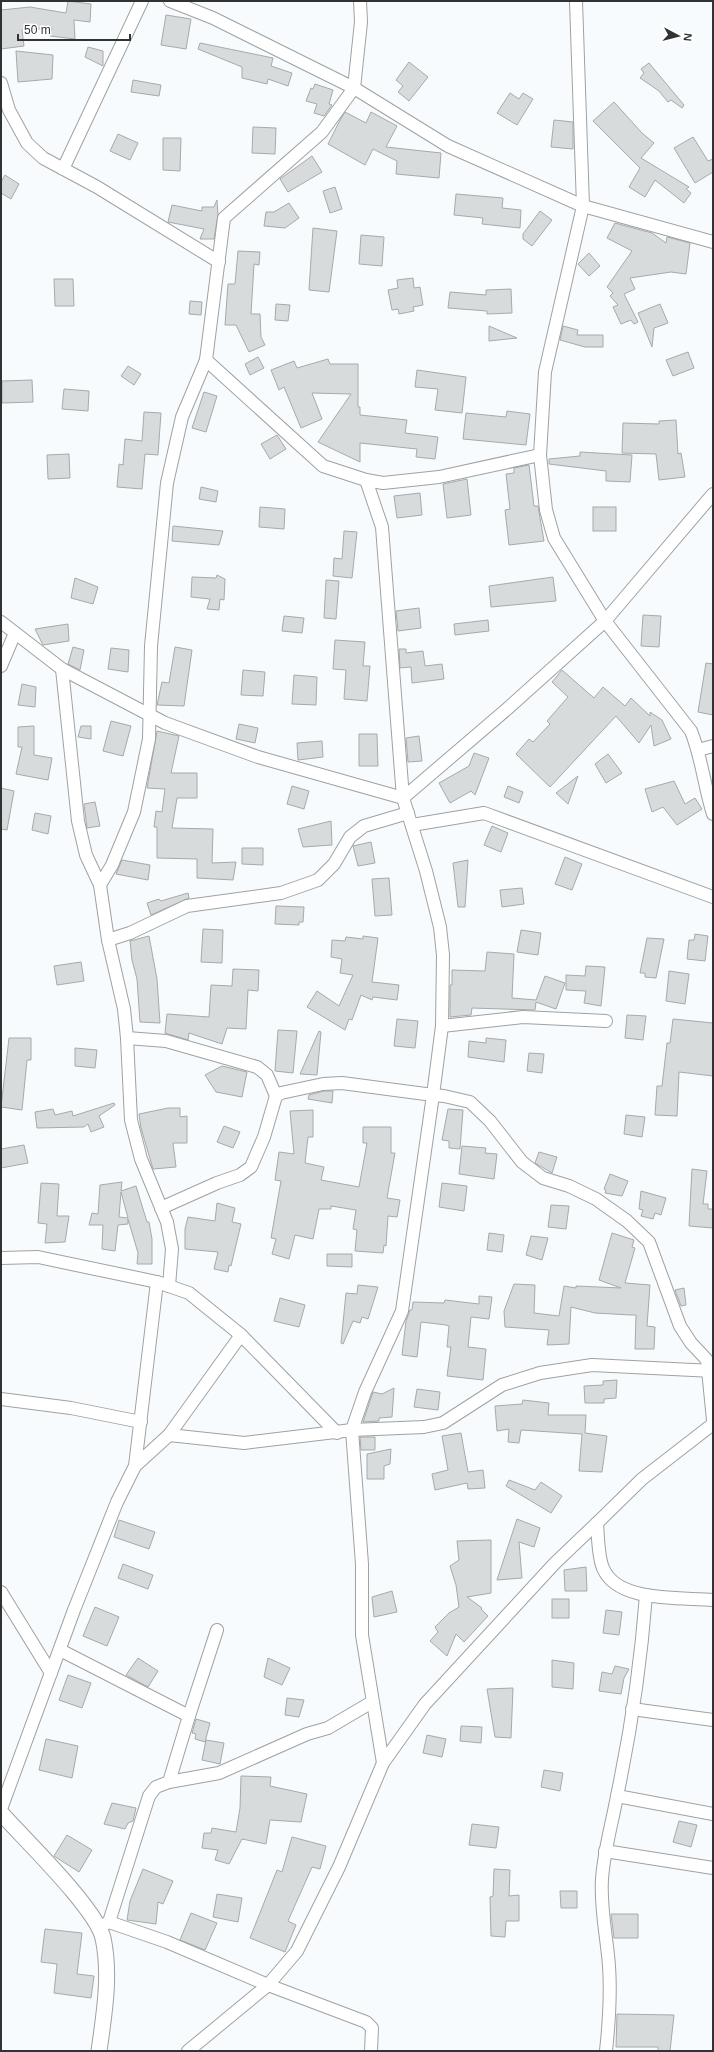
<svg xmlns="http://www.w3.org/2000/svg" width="714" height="2052" viewBox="0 0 714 2052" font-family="Arial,sans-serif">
<rect width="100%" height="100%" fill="#f7fbfd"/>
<!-- building -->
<g fill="#d7dbdb" stroke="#a6aaaa" fill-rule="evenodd">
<path d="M68,1l23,3 -1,18 -16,-2 1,19 -25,-3 2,-8 -30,2 2,16 -23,3v-39l29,-3 36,6z"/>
<path d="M166,15l25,4 -5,30 -25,-4z"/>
<path d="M200,43l73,15 -2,8 21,7 -4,13 -20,-7 -1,5 -25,-6v-11l-44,-18z"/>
<path d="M88,47l15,4v15l-18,-9z"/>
<path d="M16,51l37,4 -1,24 -34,3z"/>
<path d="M409,62l19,15 -19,24 -11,-9 5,-6 -7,-6z"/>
<path d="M649,63l35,42 -2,3 -11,-8 -3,2 -9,-11 -19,-13 4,-5 -3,-4z"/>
<path d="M133,80l28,5 -2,11 -28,-4z"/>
<path d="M315,84l18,6 -4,14 3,1 -8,11 -10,-3 3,-9 -11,-3 5,-13 2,1z"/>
<path d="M510,93l9,6 4,-6 10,6 -16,26 -20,-12z"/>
<path d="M614,102l28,31 12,10 -13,15 48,29 -3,2 5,4 -7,10 -29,-23 -10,17 -16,-10 11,-19 -47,-47z"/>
<path d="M345,112l21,11 5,-11 26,14 -11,21 55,6 -2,25 -43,-4 1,-13 -24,-12 -8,16 -37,-21 11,-22z"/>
<path d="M554,120l19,2v27l-22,-2z"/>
<path d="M253,127l23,1 -1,26 -23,-1z"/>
<path d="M118,134l20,9 -8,17 -20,-9z"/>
<path d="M693,137l15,24 5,-2v13l-18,11 -21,-35z"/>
<path d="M163,138h18l-1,33 -17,-1z"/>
<path d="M312,156l10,16 -34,20 -8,-13z"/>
<path d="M5,175l14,9 -8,15 -10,-6v-11z"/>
<path d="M335,187l7,22 -12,4 -7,-22z"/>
<path d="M456,194l47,4 -1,10 19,2 -1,18 -38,-4 1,-6 -29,-3z"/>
<path d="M217,200l1,15 -4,24h-14l4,-10 -36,-7 4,-17 30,6v-4h12z"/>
<path d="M289,203l10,15 -14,10 -21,-2 2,-14h8z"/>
<path d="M540,211l12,9 -20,26 -9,-7v-5z"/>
<path d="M615,223l37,10 14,10 1,-6 23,6 -4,31 -15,-2 -41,6 5,11 -11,5 14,28 -4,2 -3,-4 -10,4 -8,-17 5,-2 -8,-9 3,-3 -6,-6 25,-36 -25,-13z"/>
<path d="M313,228l24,3 -8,61 -20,-2z"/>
<path d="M361,235l23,2 -2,29 -23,-2z"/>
<path d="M238,251l22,1 -1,13 -5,-1 -3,50h9l1,23 4,8 -16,7 -13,-27h-11l3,-41h7z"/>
<path d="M589,253l11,13 -11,10 -11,-12z"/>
<path d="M413,278l1,10 6,-1 3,18 -10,2 1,4 -15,3 -1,-5 -6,1 -4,-20 10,-2 -1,-8z"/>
<path d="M54,279h19l1,27h-19z"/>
<path d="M511,289l1,24 -25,1v-3l-39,-3 2,-16 36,3v-5z"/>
<path d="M190,301l12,1 -1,13 -12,-1z"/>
<path d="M276,304l14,1 -2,16 -13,-1z"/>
<path d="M660,304l8,19 -14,5 -2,19 -14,-34z"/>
<path d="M489,326l28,12 -28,3z"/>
<path d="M563,326l15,4 -1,5h26v12h-18l-25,-7z"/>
<path d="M688,352l6,16 -21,8 -7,-16z"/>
<path d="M258,357l6,11 -14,7 -5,-11z"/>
<path d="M328,359l2,5h28v43h2v8l47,5 -2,13 33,4 -3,22 -19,-2 1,-8 -57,-6v19l-42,-20 33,-48 -39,-1 10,26 -21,9 -17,-41 -5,3 -8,-20 23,-9 3,7z"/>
<path d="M128,366l13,8 -7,11 -13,-9z"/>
<path d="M417,370l49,7 -4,36 -27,-3 3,-21 -23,-2z"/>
<path d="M32,380l1,22 -31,1v-22z"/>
<path d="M64,389l25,2 -1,20 -26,-2z"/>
<path d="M204,392l13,4 -11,36 -14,-4z"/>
<path d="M507,411l23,3 -4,31 -63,-6 3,-26 40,4z"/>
<path d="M144,412l17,1 -3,42 -13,-1 -3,35 -25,-2 2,-23 4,1 2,-26 17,2z"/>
<path d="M676,420l2,34 3,-1 4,24 -26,3 -3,-26 -34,-1 1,-30 36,1v-3z"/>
<path d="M277,435l9,14 -16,10 -9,-15z"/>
<path d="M580,452l52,3 -2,27 -24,-1v-10l-57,-7v-5l31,-3z"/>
<path d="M69,454l1,24 -22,1 -1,-24z"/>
<path d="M529,465l5,41h4l6,35 -35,4 -4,-35 5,-1 -4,-35 8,-1v-5z"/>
<path d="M467,479l4,36 -24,3 -4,-34z"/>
<path d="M201,487l17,4 -2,11 -17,-3z"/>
<path d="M420,493l2,22 -25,3 -3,-22z"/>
<path d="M260,507l25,2 -1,20 -25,-2z"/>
<rect x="593" y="507" width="23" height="24"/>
<path d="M173,526l50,5 -4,14 -47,-4z"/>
<path d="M344,531l13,1 -5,46 -19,-2 1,-18 8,1z"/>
<path d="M217,575l8,4 -1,21 -4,-1 -1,11 -12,-1 3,-10 -19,-2 1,-20 24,1z"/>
<path d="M553,577l3,24 -65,6 -2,-21z"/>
<path d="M75,578l23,9 -5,17 -22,-6z"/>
<path d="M326,580l13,1 -3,38 -12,-1z"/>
<path d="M419,608l2,20 -23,3 -2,-20z"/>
<path d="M643,615l18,1 -2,31 -18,-1z"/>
<path d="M284,616l20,2 -2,15 -20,-2z"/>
<path d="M488,620l1,11 -34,4 -1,-11z"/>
<path d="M68,624l1,17 -26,4 -8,-16z"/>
<path d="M335,640l30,2 -2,24h7l-3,35 -23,-2 2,-29 -13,-1z"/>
<path d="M73,647l11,3 -4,20 -12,-6z"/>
<path d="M175,647l17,3 -8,56 -27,-1 5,-23 7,1z"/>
<path d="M111,648l18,2 -1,22 -20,-3z"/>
<path d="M399,649h7v4l17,-2 2,15 17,-2 2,15 -32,4 -1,-16 -11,1z"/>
<path d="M706,663l7,1v51l-15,-3z"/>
<path d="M243,670l22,2 -2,24 -22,-1z"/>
<path d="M562,670l32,28 9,-11 22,19 6,-8 19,18v-4l12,8 9,19 -17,7 -3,-21 -12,18 -23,-27 -66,71 -34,-33 13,-15 4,3 17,-18 -3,-3 21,-24 -16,-15z"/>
<path d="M294,675l23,2 -1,28 -24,-1z"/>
<path d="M22,684l14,3 -1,20 -17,-2z"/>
<path d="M111,721l20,5 -8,30 -20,-5z"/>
<path d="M239,724l19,4 -3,15 -19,-4z"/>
<path d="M34,726v29l18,3 -4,22 -32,-6 6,-27h-4v-20z"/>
<path d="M81,726h10v13l-13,-2z"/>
<path d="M157,731l22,5 -8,37h26v25h-20l-5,30 41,1 -1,34 24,-1 -3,18 -36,-2v-19l-40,-1v-31h-3l2,-16 6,1 3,-23 -18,-1z"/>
<path d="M359,734h18l1,32h-19z"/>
<path d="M419,736l3,25 -14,1 -2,-24z"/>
<path d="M322,741l1,16 -25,3 -1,-17z"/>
<path d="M474,753l15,5 -14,37 -4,-4 -21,12 -11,-20 30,-17z"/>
<path d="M608,754l14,19 -16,10 -11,-19z"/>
<path d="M578,776l-10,28 -12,-11z"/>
<path d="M674,781l11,23 10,-6 7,11 -25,16 -14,-18 -11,5 -7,-23z"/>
<path d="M292,786l17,5 -5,18 -17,-5z"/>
<path d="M508,786l15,6 -4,11 -15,-6z"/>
<path d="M1,788l13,3 -7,39 -6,-1z"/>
<path d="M95,802l5,24 -13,2 -3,-24z"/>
<path d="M35,813l16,3 -3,18 -16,-4z"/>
<path d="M331,821l1,24 -29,2 -5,-18z"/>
<path d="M492,826l16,7 -7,19 -17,-7z"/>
<path d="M371,842l4,21 -17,3 -5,-20z"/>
<path d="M242,848h21v17l-21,-1z"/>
<path d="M565,857l17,7 -10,26 -17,-6z"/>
<path d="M122,860l28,5 -2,15 -32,-6z"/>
<path d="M468,860l-3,47h-7l-5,-44z"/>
<path d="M389,878l3,37 -17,1 -3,-37z"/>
<path d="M522,888l2,16 -22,3 -2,-17z"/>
<path d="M188,893l1,5 -38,17 -4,-12 12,-4 2,2z"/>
<path d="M276,906l28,1 -1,15h-4v3l-24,-1z"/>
<path d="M203,929l20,1 -1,33 -21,-1z"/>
<path d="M521,930l20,3 -3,22 -21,-3z"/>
<path d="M695,934l13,2 -3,25 -18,-2 2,-19h5z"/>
<path d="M149,936l8,43 3,44 -20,-1 -3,-43 -5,-19 -2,-19z"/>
<path d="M363,936l15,2 -6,44 27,3 -2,15 -24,-3 -1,3 -11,-5 -9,25 -3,-1 -4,11 -38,-23 10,-16 22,15 14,-31 -13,-2 2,-14 -11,-2 1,-17 13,1 1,-4 17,2z"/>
<path d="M647,938l17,1 -8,39 -11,-1v-4h-5z"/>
<path d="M487,952l27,2 -2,44 24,2 9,-24 20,7 -9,26 -20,-7 -1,8 -63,-2 -1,7 -21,2v-32h2v-15l33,1z"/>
<path d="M81,962l3,19 -27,4 -3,-19z"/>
<path d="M586,966l19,1 -4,39 -17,-3 2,-12 -20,-1v-15l19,1z"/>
<path d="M233,969l26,1 -1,21 -10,-1 -2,39 -19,-1 -5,16 -33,-11 -1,7 -23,-7 2,-19 42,3 2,-32 21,1z"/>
<path d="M669,971l20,3 -4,30 -19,-3z"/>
<path d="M627,1015l19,1 -3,24 -18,-2z"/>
<path d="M397,1019l21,2 -3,27 -21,-2z"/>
<path d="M673,1019l40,4v53l-34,-4 -2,44 -22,-1 2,-29h5l5,-43h3z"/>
<path d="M278,1030l19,1 -4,42 -18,-2z"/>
<path d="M319,1031l2,1 -4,43 -17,-1z"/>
<path d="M9,1038h22v22h-4l-5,50 -21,-3z"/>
<path d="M486,1038l20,2 -2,22 -36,-5 1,-16 17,2z"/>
<path d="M75,1048l22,2 -2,18 -20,-2z"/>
<path d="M529,1053l15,1 -2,19 -15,-2z"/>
<path d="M222,1066l25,6 -5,25 -26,-5 -11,-17z"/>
<path d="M324,1091h9l-1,12 -24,-4 1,-4z"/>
<path d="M114,1103l1,2 -16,11 5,11 -13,5 -3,-8 -4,3 -47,1 -2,-16 18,-3 2,6 17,-4 1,5z"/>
<path d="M168,1108h12v9l7,-1v27h-14l3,24 -23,2 -12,-41 -2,-14z"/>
<path d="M448,1109l15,1 -3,39 -11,-1v-7l-7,-1z"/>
<path d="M313,1110v27h-5l-3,26 19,4 -3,13 38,7 8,-44h-4v-16h28v26h4l-8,45 13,2 -3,17 -9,-1 -2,30 -2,-1 -1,8 -28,-2 2,-21 -4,-1 3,-19 -25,-4v3h-12l-6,30 -18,-4 -6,24 -17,-5 4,-15 -5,-1 10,-57 -6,-1 4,-28 15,2 -4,-43z"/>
<path d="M626,1115l19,2 -3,20 -18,-3z"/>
<path d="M224,1126l16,6 -7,16 -16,-6z"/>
<path d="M24,1145l4,18 -27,5v-19z"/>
<path d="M462,1146l24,2 -1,5 12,1 -3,25 -35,-5z"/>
<path d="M539,1152l18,5 -5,16 -17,-10z"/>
<path d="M692,1169l15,2 -4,33h5v5h5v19l-24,-2z"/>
<path d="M610,1174l18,7 -6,15 -17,-3 1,-3 -2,-1z"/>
<path d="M122,1182l-1,9 15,-5 11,36h2l3,17v25h-15l1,-11 -10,-34v5l-10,1 -3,26 -13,-2 1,-24h-14l3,-12 6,1 2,-29zM121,1192l7,26 -9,-1z"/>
<path d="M41,1183l18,1 -2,32h12l-4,26 -20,1 2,-19 -9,-1z"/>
<path d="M442,1183l25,3 -3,25 -25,-4z"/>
<path d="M641,1191l25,7 -5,17 -6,-2 -2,6 -12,-3 2,-6 -4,-1z"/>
<path d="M217,1203l18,5 -3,14 9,2 -10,42 -2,-1 -1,7 -14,-3 4,-17 -33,-3v-20l3,-12 27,4z"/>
<path d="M551,1205l18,1 -3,23 -18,-2z"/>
<path d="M489,1233l15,2 -2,17 -15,-2z"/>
<path d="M612,1233l22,7 -2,7 3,1 -10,35 25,2 -3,41 8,1 -1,22h-19l1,-34h-5l-36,-2 -24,-6 -2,37 -22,1 2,-15 -44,-3 -1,-16 10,-27 21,1 -1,28 25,3 5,-30 12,2v-2l45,2 -22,-8z"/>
<path d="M531,1236l17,2 -6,22 -16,-5z"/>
<path d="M327,1254h25v13l-25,-1z"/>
<path d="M358,1285l20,2 -10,32 -6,-2 -2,6 -7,-2 -10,23 -2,-1 5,-50 11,1z"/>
<path d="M684,1288l2,17 -5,1 -6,-16z"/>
<path d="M479,1296l13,1 -3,22 -18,-2 -3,30 18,2 -3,31 -36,-4 4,-29h-4l2,-21 -3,-1 -25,-3 -4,35 -15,-2 4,-34 4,-11h2l1,-8 31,1 1,-3 34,4z"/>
<path d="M280,1298l25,7 -6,22 -25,-6z"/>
<path d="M617,1380l-1,18 -12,1v4h-19l-1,-17 19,-1v-4z"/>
<path d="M394,1388l-2,29 -13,1v3l-16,1 10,-30 9,2z"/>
<path d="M417,1389l23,3 -2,18 -24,-3z"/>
<path d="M523,1400l26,3 -1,12h38l-1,18 22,3 -5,36 -23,-1 3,-37 -61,-4 -2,13 -11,-1 1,-13 -12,2 -2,-25 27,-2z"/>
<path d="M461,1433l7,39 15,-2 2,18 -17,1 -1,-6 -32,7 -3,-16 16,-4 -6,-34z"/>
<path d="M360,1437h15v13h-14z"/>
<path d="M391,1449l-1,15 -6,2v13h-17v-25z"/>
<path d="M509,1480l26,10 6,-8 21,14 -11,17 -45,-27z"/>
<path d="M517,1519l23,9 -6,19 -15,-5 3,36 -25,2z"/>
<path d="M119,1520l36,12 -6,17 -35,-12z"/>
<path d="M491,1540v53l-24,4 15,11 -1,1 7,7 -24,26 -8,-8 -9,22 -17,-15 8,-9 -3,-5 14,-14 10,-6 -3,-22 -6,-19 9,-6 -2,-19z"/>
<path d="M123,1564l30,11 -5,14 -30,-11z"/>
<path d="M586,1567l1,24h-22l-1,-21z"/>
<path d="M392,1591l5,21 -23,5 -2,-20z"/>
<rect x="552" y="1599" width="17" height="19"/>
<path d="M95,1607l24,10 -12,29 -24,-10z"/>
<path d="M606,1610l16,2 -3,23 -16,-2z"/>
<path d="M138,1658l20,13 -10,16 -22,-12z"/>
<path d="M268,1658l22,10 -8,17 -18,-8z"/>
<path d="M552,1660l22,3 -1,26 -21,-2z"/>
<path d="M615,1666l14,3 -5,9 -3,16 -22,-3 3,-19 10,2z"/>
<path d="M68,1675l23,8 -9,25 -23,-8z"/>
<path d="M513,1688l-2,50 -16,-1 -8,-48z"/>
<path d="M287,1698l17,2 -5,17 -14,-2z"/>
<path d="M196,1719l14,4 -5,19 -10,-3 1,-5 -4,-1z"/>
<path d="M461,1726l21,1 -1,16 -21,-2z"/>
<path d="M427,1735l19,4 -4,18 -19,-4z"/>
<path d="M46,1739l32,7 -6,32 -33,-8z"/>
<path d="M206,1740l18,3 -4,21 -18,-4z"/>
<path d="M544,1770l19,3 -3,18 -19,-4z"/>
<path d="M241,1776l30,1 -1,9 37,8 -6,28 -31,-2 -4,24 -24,-5 -13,25 -14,-4 3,-10 -16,-2 2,-15h7l1,-5 24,4 4,-24z"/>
<path d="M112,1803l24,5 -3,13 -5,2 -3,6 -21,-5z"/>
<path d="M679,1821l18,4 -6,22 -18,-5z"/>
<path d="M472,1824l27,3 -3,21 -27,-3z"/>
<path d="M67,1835l25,15 -13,22 -25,-16z"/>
<path d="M292,1837l34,9 -6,23 -8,-2 -24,54 8,4 -11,27 -35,-14 27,-68 5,2z"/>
<path d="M143,1869l30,12 -10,23 -5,-2 -2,22 -29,-4 3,-19z"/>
<path d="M494,1869l16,1 -1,26 10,-1v26h-13l-1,16 -14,-1 -1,-39 3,-1z"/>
<path d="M560,1891h17v17h-16z"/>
<path d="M217,1894l25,4 -4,24 -25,-5z"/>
<path d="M191,1913l26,10 -12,27 -25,-10z"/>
<path d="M611,1914h27v24h-24z"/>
<path d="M45,1929l37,4 -5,41 17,2 -3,22 -37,-5 3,-29 -16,-2z"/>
<path d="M617,2014l57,1 -4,36h-12v-4h-42z"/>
</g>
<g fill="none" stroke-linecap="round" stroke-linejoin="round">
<defs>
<g id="minor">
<path d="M170,1l43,17 141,70 94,58 135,60 130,36"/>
<path d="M576,1l7,205 -38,166 -5,83 6,55 8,28 51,83 86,110c11,27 13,55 22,83"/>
<path d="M1,83l8,27 18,33 16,15 54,29 122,75"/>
<path d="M63,169l79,-168"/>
<path d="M206,360l117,106 43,14 17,3 56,-6 101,-22"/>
<path d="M366,480l16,47 21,271 23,73 14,56 3,28 -1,71 -9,69 11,1 26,6 20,19 32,41 21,16 26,8 27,13 31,22 22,21 31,84 11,17 16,17 6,60"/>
<path d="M1,622l61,47 103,54 93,34 145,41"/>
<path d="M1,666l14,-33"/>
<path d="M62,669l16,152 8,34 14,30 8,55 16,69 3,29 4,82 10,39 26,63 5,27 -3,37"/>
<path d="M698,750l15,-4"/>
<path d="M403,798l104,-89 98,-88 108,-127"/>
<path d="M412,825l72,-12 229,84"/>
<path d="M100,885l12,-20 22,-53 15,-73 2,-93 16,-163 15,-66 24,-57 18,-142 98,-86 32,-44 7,-66 -1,-21"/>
<path d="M108,940l22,-7 57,-27 94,-13 37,-13 16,-16 16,-27 14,-11 44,-13"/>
<path d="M442,1026l81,-9 83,4"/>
<path d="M127,1038l39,3 91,26 10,8 9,21"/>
<path d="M161,1208l56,-25 23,-8 11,-8 13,-30 12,-41 5,-3 42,-9 19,-1 91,12 -31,216 -37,81 -13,38 10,134v71l21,128"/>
<path d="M1,1258l37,-1 119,25 32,11 52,42 96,98"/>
<path d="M1,1399l70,9 70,14"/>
<path d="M169,1435l75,8 108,-13 72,-3 19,-4 59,-38 38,-12 52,-8 121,6"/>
<path d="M135,1466l22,-184"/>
<path d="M597,1523c1,12 1,34 6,45 14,35 79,29 110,32"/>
<path d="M1,1592l50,81"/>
<path d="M60,1650l129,66"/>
<path d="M632,1709l81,11"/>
<path d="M169,1782l20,-66 28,-86"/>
<path d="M617,1796l96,18"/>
<path d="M1,1809l73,-199 43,-108 18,-36 34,-31 72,-100"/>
<path d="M605,1851l108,17"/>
<path d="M109,1922l58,20 101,43 98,37 6,6 -1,23"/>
<path d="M99,1927l10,-5 40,-126 7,-9 13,-5 50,-9 88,-39 21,-6 44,-26"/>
<path d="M188,2051l80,-66 29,-34 42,-84 44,-104 42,-59 130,-141 42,-40 45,-44 71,-55"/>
<path d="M606,2051c3,-28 5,-57 3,-85 -2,-29 -9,-57 -7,-87 2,-29 10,-55 15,-83 14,-66 24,-134 29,-201"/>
</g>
<path id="tertiary" d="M1,1813c23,26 95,95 102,125 8,37 1,77 -4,113"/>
</defs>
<!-- minor casing -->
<use href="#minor" stroke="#9ea2a3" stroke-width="14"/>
<!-- tertiary casing -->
<use href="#tertiary" stroke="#9ea2a3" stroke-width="17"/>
<!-- minor -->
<use href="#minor" stroke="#fff" stroke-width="12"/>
<!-- tertiary -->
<use href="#tertiary" stroke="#fff" stroke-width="15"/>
</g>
<!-- border -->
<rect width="714" height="2052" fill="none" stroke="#313333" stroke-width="4"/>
<!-- north arrow -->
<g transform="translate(678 36) rotate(97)" stroke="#ffffff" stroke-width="3" paint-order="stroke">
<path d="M0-3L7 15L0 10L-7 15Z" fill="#313333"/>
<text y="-6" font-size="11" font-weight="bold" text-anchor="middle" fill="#313333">N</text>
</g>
<!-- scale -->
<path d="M18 34v6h112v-6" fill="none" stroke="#313333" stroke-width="2"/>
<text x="24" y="34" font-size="12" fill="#313333" stroke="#ffffff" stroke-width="3" paint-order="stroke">50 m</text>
</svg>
